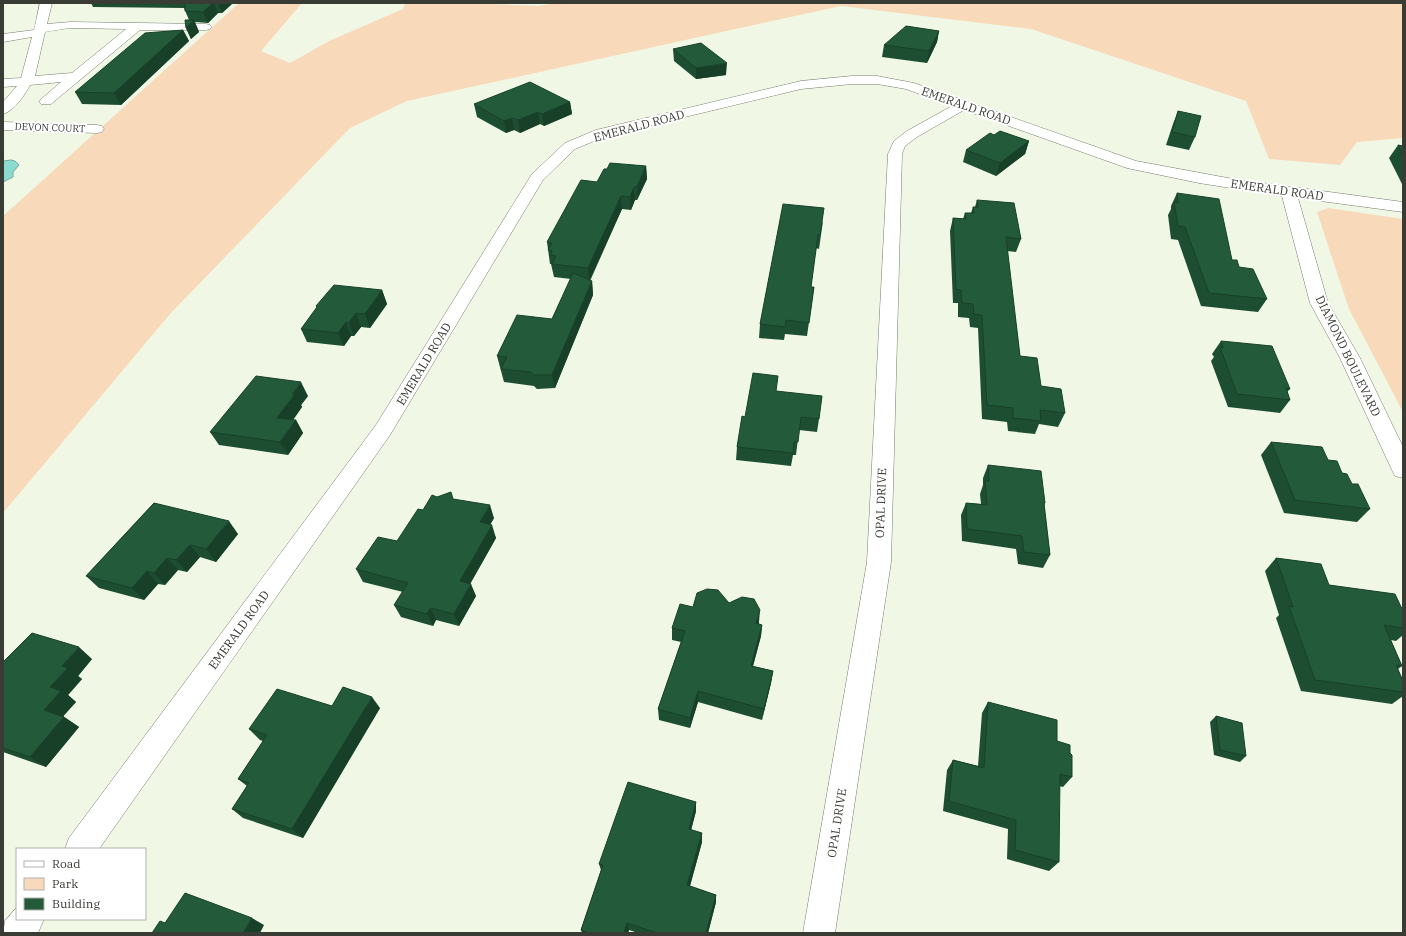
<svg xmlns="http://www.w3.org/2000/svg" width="1406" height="936" viewBox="0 0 1406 936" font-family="'IBM Plex Serif',serif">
<rect width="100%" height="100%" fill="#f0f8e5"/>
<!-- green -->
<g fill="#f8dabb">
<path d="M239,3h63l-41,48 29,12 39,-22 74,-32 2,-6h66l67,3 19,-3h846v135l-46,4 -17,23 -71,-6 -23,-58 -215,-72 -190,-23 -434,95 -57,27 -180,186 -167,199v-297z"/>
<path d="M1328,208l75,11v193l-54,-103 -32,-97z"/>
</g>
<!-- water -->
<path fill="#8bdbcf" stroke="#72aba1" d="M11,160l4,1 4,4 -6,7v5l-10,5v-21z"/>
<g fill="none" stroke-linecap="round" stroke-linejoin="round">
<defs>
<g id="street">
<path d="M40,3h12l-5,21 23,-2 136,2 4,1 2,2 -2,2 -4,1h-66l-89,74h-10l-2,-3 22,-19 -31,3c-5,10 -16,26 -27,29v-12l14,-16 -14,1v-8l18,-1 11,-41 -29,5v-8l31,-4zM70,28l56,1 -54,44 -37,3 10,-44z"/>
<path d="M852,76h25l37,7 222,78 97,18 170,23v10l-105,-14 30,105 32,55 43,89v31l-8,-2 -3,-6 -52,-112 -30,-55 -28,-107 -83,-13 -72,-15 -163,-58 -47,27 -12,9 -3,8 -11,408 -56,371h-32l64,-371 21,-408 6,-13 13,-10 45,-25 -46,-17 -29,-5h-25l-51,5 -195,47 -31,13 -32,31 -153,255 -291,414h-34l4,-11 307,-413 156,-251 33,-31 31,-13 205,-49z"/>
<path d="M3,122l94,3 5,1 2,3 -2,3 -5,1 -94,-3z"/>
<path d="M17,907v12h27l-6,14h-35l2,-12z"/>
</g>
</defs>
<!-- street casing -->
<use href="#street" stroke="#757c6b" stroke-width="1"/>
<!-- street -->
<use href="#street" fill="#fff" fill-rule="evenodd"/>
</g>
<!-- wall -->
<g fill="#1e4e32">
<path d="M91,3h142l-11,10h-4l-10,10 -13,-1 4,10 -8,7 -5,-11 3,-8 -5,-12 -91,-1z"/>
<path d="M183,30l6,11 -68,64 -39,-1 -7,-12z"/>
<path d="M939,31l-2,11 -10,21 -45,-6 2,-12z"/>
<path d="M673,49l53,26 -30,4 -22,-18z"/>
<path d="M570,102l2,12 -28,12 -4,-2 -20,9 -6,-3 -8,3 -29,-16 -3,-13z"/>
<path d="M1178,111l17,26 -6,13 -23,-5 7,-21z"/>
<path d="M1029,141l-4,13 -29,22 -33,-14 3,-12z"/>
<path d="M1398,145l5,1v39l-1,-1 -13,-26z"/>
<path d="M646,166l1,13 -10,21h-2l-4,10 -9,-1 -32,72h2l1,14 -38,93 -18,1 -3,-3 -30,-4 -7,-26 55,-37 19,-40 -17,-2 -3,-13h-1l-3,-22 50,-60 10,-13z"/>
<path d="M1177,193l55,67 7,7 28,32 -9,13 -57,-6 -23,-66 -7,-1 -3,-24 3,-6v-3z"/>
<path d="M977,200l44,39 -5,13 -9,-1 13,105 21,30 24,27 -7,14 -19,-3 -4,10 -27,-3 -1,-9 -25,-3 -4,-91 -8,-1 -1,-9 -11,-1v-14h-5l-3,-72 3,-13 10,1 2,-6h6l2,-6h2z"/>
<path d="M823,221l-4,28 -3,-1 -5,39h3l-7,49 -22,-2 -1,6 -25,-2 1,-14z"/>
<path d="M382,290l5,14 -17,24 -9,-1 -7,9h-3l-7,10 -37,-4 -6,-13 16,-21 -1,-2z"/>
<path d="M1221,341l69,48 -3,3 3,8 -10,13 -52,-6 -17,-46 3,-4 -2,-3z"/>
<path d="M776,391l43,28 -2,13 -18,-2 -3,25h-3l-2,11 -55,-6 1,-13 8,-30z"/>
<path d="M308,396l-7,9 1,2 -9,13h3l7,13 -15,22 -69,-10 -9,-13z"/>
<path d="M1271,442l57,18 14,13 10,11 18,25 -13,13 -73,-9 -23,-58z"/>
<path d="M988,465l57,38 -1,3 6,49 -7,13 -25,-4 -2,-15 -54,-8 -1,-26 5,-12 15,1 -1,-10 3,-9v-7z"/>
<path d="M453,499l41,19 -4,7 6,13 -26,46 6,12 -17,30 -23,-6 -3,6 -32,-9 -7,-12 9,-13 -40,-10 -7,-13 41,-28 26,-31z"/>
<path d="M154,503l84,31 -22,28 -16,-5 -13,15 -9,-2 -13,15 -7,-1 -14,16 -45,-12 -13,-12z"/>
<path d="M1276,558l53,27 74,26v24l-7,6 -5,-1 11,26 -4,3 5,12v15l-11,8 -91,-13 -25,-73 3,-3 -14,-44z"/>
<path d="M693,607l66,15v2l3,1 -1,11 -8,30 20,5 -2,12 -9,37 -64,-18 -8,26 -31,-8 -1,-11 23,-67 -9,-2v-12z"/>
<path d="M92,659l-14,17 4,3 -14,16 8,7 -13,14 16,11 -33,40 -43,-15v-90z"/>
<path d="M988,702l69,39 13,12 2,24 -9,10 -4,-1v76l-10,9 -42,-12 1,-30 -65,-18 4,-41 6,-10 25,6 4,-53z"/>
<path d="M332,706l48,2 -77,130 -60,-20 -11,-9 15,-23 -9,-7 25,-38 -3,-1 -11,-11z"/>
<path d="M1216,716l30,40 -6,6 -26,-7 -4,-33z"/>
<path d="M696,802v9l-5,19 11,12 -12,44 26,9v7l-8,31h-70l-9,-3 -1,3h-46l-1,-3 20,-60 -2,-6z"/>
</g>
<!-- shaded-wall -->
<g fill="#184029">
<path d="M213,3h1l4,10 -10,10 -5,-11z"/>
<path d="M218,3h15l-11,10z"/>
<path d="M194,20l5,12 -8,7 -5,-11z"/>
<path d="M183,30l6,11 -68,64 -7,-12z"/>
<path d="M939,31l-2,11 -10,21 2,-12z"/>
<path d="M727,63l-1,12 -30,4v-11z"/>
<path d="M570,102l2,12 -28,12 -2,-12z"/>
<path d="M538,112l2,12 -20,9 -2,-13z"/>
<path d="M512,118l2,12 -8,3 -2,-12z"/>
<path d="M1029,141l-4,13 -29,22 4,-13z"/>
<path d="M646,166l1,13 -10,21v-13z"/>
<path d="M634,187l1,13 -4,10 -1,-13z"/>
<path d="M621,196l1,13 -33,72 -1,-13z"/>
<path d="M592,281l1,14 -38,93 -3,-13z"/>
<path d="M382,290l5,14 -17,24 -5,-14z"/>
<path d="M356,313l5,14 -7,9 -5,-13z"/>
<path d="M346,322l5,14 -7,10 -6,-13z"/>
<path d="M301,382l7,14 -7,9 1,2 -17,24 -8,-13 15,-24z"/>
<path d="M296,420l7,13 -15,22 -8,-13z"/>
<path d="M490,505l4,13 -10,17 -4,-13z"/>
<path d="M229,521l9,13 -22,28 -10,-13z"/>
<path d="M492,525l4,13 -31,55 -5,-12z"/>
<path d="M190,545l10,12 -13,15 -11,-12z"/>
<path d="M167,558l11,12 -13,15 -11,-12z"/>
<path d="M147,571l11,13 -14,16 -12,-12z"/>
<path d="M471,584l5,12 -17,30 -5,-12z"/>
<path d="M430,608l6,12 -3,6 -6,-12z"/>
<path d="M760,610l-1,12 -4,13 1,-12z"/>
<path d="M762,625l-1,11 -11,41 1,-11z"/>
<path d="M79,647l13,12 -14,17 4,3 -14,16 8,7 -17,19 -15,-11 6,-23 12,-21z"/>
<path d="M773,671l-2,12 -9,37 2,-11z"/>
<path d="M698,691v11l-8,26v-10z"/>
<path d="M372,697l8,11 -77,130 -11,-9z"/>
<path d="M64,717l15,10 -33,40 -16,-10z"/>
<path d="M696,802v9l-7,27v-9z"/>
<path d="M702,833v9l-14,51 -1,-8z"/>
<path d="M716,895v7l-8,31h-2z"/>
<path d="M252,918l12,7 -4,8h-17z"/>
<path d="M627,923l2,7 -1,3h-4z"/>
</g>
<!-- building -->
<g fill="#235b3a" stroke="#184029">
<path d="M185,3h28l-10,9 -18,-1z"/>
<path d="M185,20h9l-8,8z"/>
<path d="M906,26l33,5 -10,20 -45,-6z"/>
<path d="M183,30l-69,63 -39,-1 70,-59z"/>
<path d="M701,43l26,20 -31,5 -23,-19z"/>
<path d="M530,82l40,20 -28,12 -4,-2 -20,8 -6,-2 -8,3 -30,-17z"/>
<path d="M1178,111l23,5 -6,21 -23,-5z"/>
<path d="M1000,131l29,10 -29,22 -34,-13 24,-17 4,2z"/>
<path d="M1398,145l5,1v10z"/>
<path d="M610,163l36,3 -9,21h-3l-4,10 -9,-1 -33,72 -36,-4 4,-8 -6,-1 2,-4 -4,-1 4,-7 -5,-1 34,-62 16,2 7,-13h3z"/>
<path d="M1177,193l42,6 13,61h5l2,7 14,2 14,30 -58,-6 -24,-66 -7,-1 -4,-24 4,1z"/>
<path d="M977,200l37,3 7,36 -15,-2 14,119 17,2 4,28 20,3 4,24 -25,-3 1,11 -28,-3v-10l-26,-3 -5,-90 -8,-1 -1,-10 -11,-1 -1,-13 -5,-1 -3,-71 13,1 -1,-6h9l-1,-6h5z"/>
<path d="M783,204l41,4 -4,27h-2l-7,52h3l-5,36 -23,-3 -1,7 -25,-3z"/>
<path d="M573,273l19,8 -40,94h-18l-3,-3 -30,-3 6,-12 -10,-1 20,-41 35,4z"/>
<path d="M334,285l48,5 -17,24 -9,-1 -7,10 -3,-1 -8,11 -37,-4 16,-22 -1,-1z"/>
<path d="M1221,341l51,5 18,43 -4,-1 4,12 -53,-6 -17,-47 3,1z"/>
<path d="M753,373l25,3 -2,15 46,5 -3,23 -18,-2 -3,25h-4l-1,11 -56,-6 5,-31 3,1z"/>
<path d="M256,376l45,6 -9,12h3l-18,24 19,2 -16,22 -70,-10z"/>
<path d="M1271,442l51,5 6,13 9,1 5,12 5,1 5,10h6l12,25 -75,-9z"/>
<path d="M988,465l53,6 4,32h-1l6,52 -26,-3 -2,-16 -55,-7 -1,-26 21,2 -2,-24h4z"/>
<path d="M451,492l2,7 37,6 -10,17 12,3 -32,56 11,3 -17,30 -24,-6 -3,6 -33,-9 14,-22 -52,-14 22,-32 19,4 21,-32 5,1 9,-15 5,2z"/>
<path d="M154,503l75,18 -23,28 -16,-4 -14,15 -9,-2 -13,15 -7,-2 -15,17 -46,-12z"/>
<path d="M1276,558l45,6 8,21 66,9 8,17v17l-19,-3 18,41 -6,-1 7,16v11l-88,-12 -26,-74 4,1z"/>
<path d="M707,589l11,1 11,13 13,-6 12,2 6,11 -4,13 6,2 -11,41 22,5 -9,38 -66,-18 -8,27 -32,-9 27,-78 -13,-3 8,-24 13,3 4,-14z"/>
<path d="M32,633l47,14 -17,19 6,2 -18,19 11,4 -17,19 20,7 -34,40 -27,-9v-86z"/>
<path d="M343,687l29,10 -80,132 -60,-20 17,-26 -11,-4 29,-44 -18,-6 28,-40 55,17z"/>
<path d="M988,702l69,18v21l13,4v8l2,2v22l-12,-3 -1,88 -44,-12 1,-30 -67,-19 4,-41 31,8z"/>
<path d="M1216,716l26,7 4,33 -26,-6z"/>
<path d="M628,782l68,20 -7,27 13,4 -15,52 29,10 -10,38h-49l-30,-10 -3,10h-36l-7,-3 22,-65 -4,-1z"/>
<path d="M185,893l67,25 -9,15h-91l8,-12 5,2z"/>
</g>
<g text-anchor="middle" stroke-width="4" stroke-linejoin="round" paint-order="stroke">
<!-- far-street labels -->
<g font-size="10" fill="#393c35" stroke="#fff">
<text transform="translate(50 127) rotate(2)" y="4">DEVON COURT</text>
</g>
<!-- street labels -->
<g font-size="12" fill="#393c35" stroke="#fff">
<text transform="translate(966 106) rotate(19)" y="4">EMERALD ROAD</text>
<text transform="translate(639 126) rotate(-15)" y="4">EMERALD ROAD</text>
<text transform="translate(1277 190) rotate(8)" y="4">EMERALD ROAD</text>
<text transform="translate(1348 356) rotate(64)" y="4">DIAMOND BOULEVARD</text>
<text transform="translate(424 364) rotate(-59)" y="4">EMERALD ROAD</text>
<text transform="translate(881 503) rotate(-88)" y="4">OPAL DRIVE</text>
<text transform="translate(239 630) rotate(-54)" y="4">EMERALD ROAD</text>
<text transform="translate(837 823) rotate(-81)" y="4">OPAL DRIVE</text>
</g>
</g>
<!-- border -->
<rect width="1406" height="936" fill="none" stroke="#393c35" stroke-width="8"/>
<!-- legend -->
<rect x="16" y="848" width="130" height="72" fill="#ffffff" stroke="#b0b1ae"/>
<rect x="24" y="861" width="20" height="6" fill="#ffffff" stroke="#b0b1ae"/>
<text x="52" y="868" font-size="12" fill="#393c35">Road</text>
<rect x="24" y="878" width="20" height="12" fill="#f8dabb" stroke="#b0b1ae"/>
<text x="52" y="888" font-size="12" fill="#393c35">Park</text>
<rect x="24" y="898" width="20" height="12" fill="#235b3a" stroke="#b0b1ae"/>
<text x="52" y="908" font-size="12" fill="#393c35">Building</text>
</svg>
